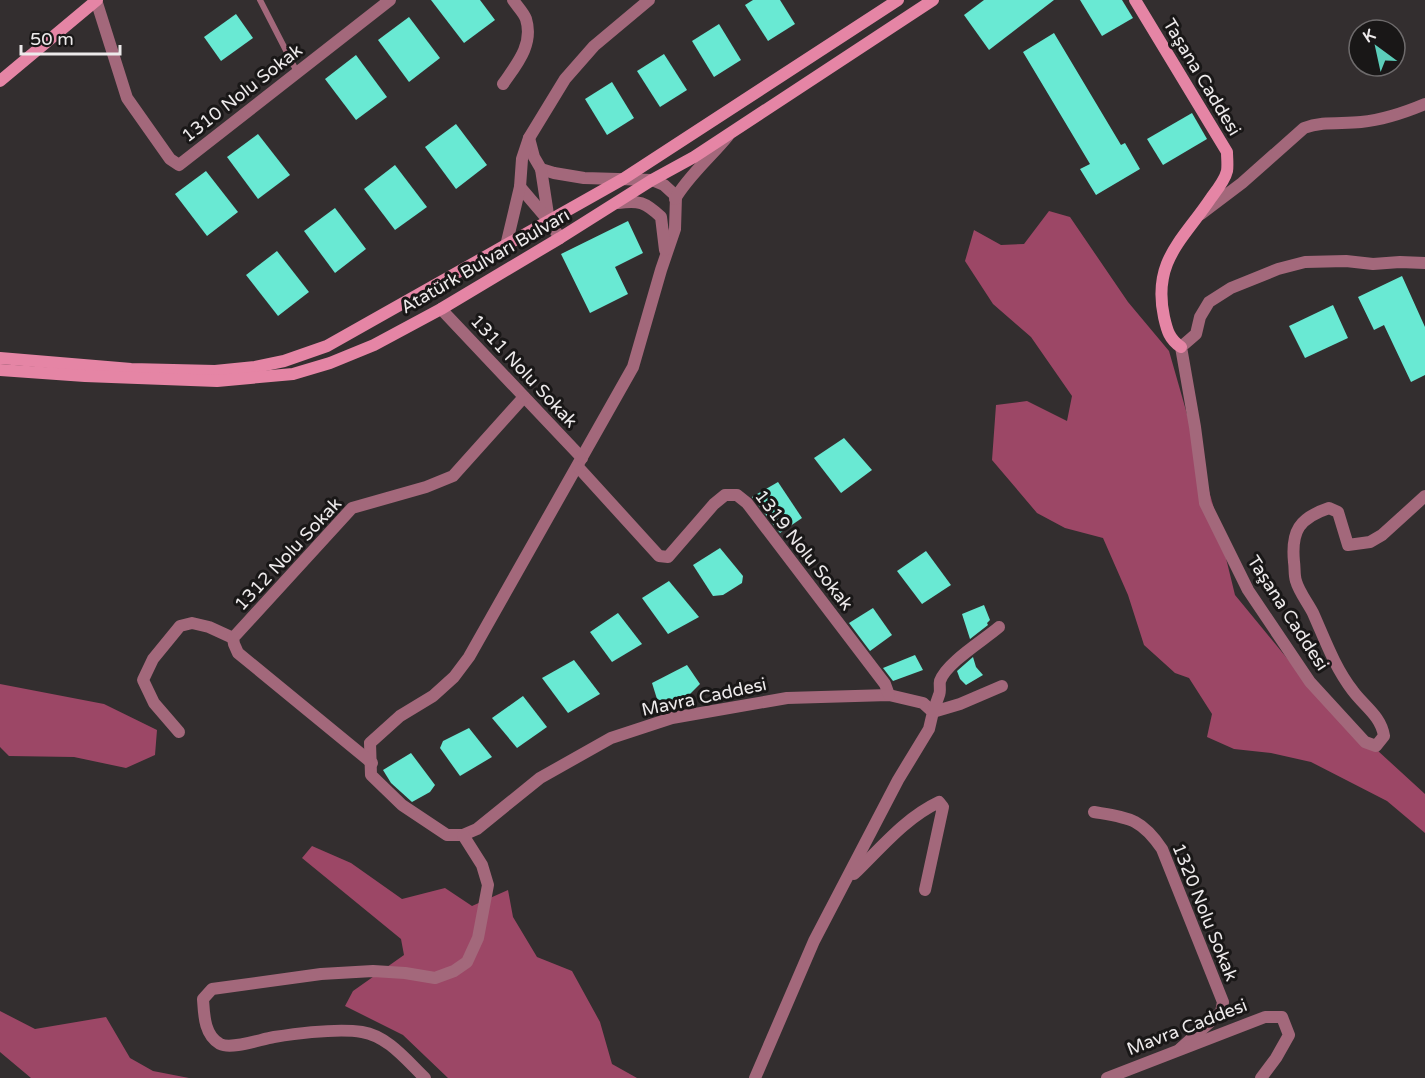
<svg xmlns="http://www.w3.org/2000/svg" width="1425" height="1078" viewBox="0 0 1425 1078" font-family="'Varela Round',sans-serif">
<rect width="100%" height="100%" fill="#332e2f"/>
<!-- forest -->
<g fill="#9c4766">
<path d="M1049,211l21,6 58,85 41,49 44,154 22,90 83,101 107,98v39l-38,-32 -76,-39 -40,-9 -37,-4 -27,-12 5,-23 -23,-36 -14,-5 -31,-28 -16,-50 -25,-57 -38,-10 -28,-15 -45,-53 4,-55 31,-4 40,20 5,-25 -41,-59 -38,-33 -28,-43 9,-31 27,15 23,-1z"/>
<path d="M0,684l104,20 53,26 -2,25 -29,13 -52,-11 -65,-1 -9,-9z"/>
<path d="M312,846l39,17 51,36 43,-11 27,18 36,-16 5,27 24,40 35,14 28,51 12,42 25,14h-189l-45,-43 -58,-29 8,-15 51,-36 -3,-16 -99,-81z"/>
<path d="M0,1011l35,18 71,-12 24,41 23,13 36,7h-158l-31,-26z"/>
</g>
<!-- building -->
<g fill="#69e9d3">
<path d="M431,0h49l15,20 -31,23z"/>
<path d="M753,0h27l15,24 -27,17 -23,-36z"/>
<path d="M984,0h70l-65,50 -25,-35z"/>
<path d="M1080,0h42l11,18 -31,18z"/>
<path d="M236,14l17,24 -32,23 -17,-24z"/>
<path d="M409,17l31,41 -31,24 -31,-42z"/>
<path d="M719,24l22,36 -27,17 -22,-36z"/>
<path d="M1054,33l67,112 4,-2 15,26 -44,26 -16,-26 10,-5 -67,-112z"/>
<path d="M664,54l23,36 -27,17 -23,-36z"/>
<path d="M356,55l31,42 -31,23 -31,-41z"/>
<path d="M612,82l22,36 -27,17 -22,-36z"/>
<path d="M1192,113l15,26 -44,26 -16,-26z"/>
<path d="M456,124l31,41 -31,24 -31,-42z"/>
<path d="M258,134l32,41 -32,24 -31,-42z"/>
<path d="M395,165l32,42 -32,23 -31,-41z"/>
<path d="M206,171l32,41 -31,24 -32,-42z"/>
<path d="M335,208l31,41 -31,24 -31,-42z"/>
<path d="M628,221l15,32 -28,14 13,27 -38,19 -29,-59z"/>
<path d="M277,251l32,41 -31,24 -32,-41z"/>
<path d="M1402,276l23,51v48l-14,7 -27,-57 -10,5 -16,-33z"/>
<path d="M1333,305l15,33 -43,20 -16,-32z"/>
<path d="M844,438l28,32 -31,23 -27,-35z"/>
<path d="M778,482l24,36 -22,15 -28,-36z"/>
<path d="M720,548l23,28 -1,7 -19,12 -10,1 -20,-31z"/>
<path d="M926,551l25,34 -29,19 -25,-33z"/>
<path d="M669,581l30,36 -31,17 -26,-36z"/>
<path d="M984,605l6,15 -3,3 1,2 -18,14 -8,-25z"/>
<path d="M873,608l19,27 -22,16 -21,-28z"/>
<path d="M618,613l24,31 -30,18 -22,-30z"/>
<path d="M915,655l8,15 -30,11 -10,-13z"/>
<path d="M973,657l3,10 7,8 -17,10 -6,-6 -3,-8z"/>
<path d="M574,660l26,34 -32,19 -26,-35z"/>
<path d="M687,665l13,19 -13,13 -22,5 -8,-3 -5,-16z"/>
<path d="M523,696l24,31 -30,21 -25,-30z"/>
<path d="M469,728l23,29 -32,19 -20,-28 3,-7z"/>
<path d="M411,753l24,32 -5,7 -18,10 -21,-19 -8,-13z"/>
</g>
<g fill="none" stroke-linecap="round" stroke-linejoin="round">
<!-- lane -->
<path stroke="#a3687b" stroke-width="6" d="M260,0l37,72"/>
<!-- street -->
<g stroke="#a3687b" stroke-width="12">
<path d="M96,0l31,98 43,61 9,6 211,-165"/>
<path d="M503,84c13,-19 31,-39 23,-65 -2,-6 -9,-13 -13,-19"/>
<path d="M529,138l5,19 7,12 13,4 30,5 68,2 12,5 12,11 -1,33 -14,41 -28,97 -164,290 -15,20 -21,19 -33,20 -30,27 1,32 31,30 45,30h16l14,-6 63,-51 71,-40 61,-20 115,-20 102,-3 34,8 10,9 -4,17 -31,51 -84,161 -59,137"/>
<path d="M541,169l8,52"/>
<path d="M520,187l29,34 11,17"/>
<path d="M675,199c14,-24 36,-42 53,-63"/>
<path d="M618,203c21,-3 27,-1 43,14l4,33"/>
<path d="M1201,214l41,-31 62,-55c18,-7 38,-4 57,-6 20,-2 45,-10 64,-18"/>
<path d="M506,246l14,-59 2,-28 7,-21 36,-59 29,-33 55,-46"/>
<path d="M1425,263l-25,-1 -27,2 -27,-3 -41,1 -27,7 -47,19 -22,14 -9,15 -4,17 -15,13 14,80 10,76 43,87 62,92 55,60 11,4 8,-10c-3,-20 -20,-30 -31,-45 -18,-23 -28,-51 -40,-78 -5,-10 -14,-21 -17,-32 -2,-6 -1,-13 -2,-19 -3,-31 5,-44 35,-54l9,4 10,33 22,-3 12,-7 43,-39"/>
<path d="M441,309l141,149"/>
<path d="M578,467l81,89 9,1 46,-53 11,-9h12l10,8 138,181 4,11"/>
<path d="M999,627c-15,13 -53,36 -59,54 -1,4 1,10 -1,14 -2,6 -4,11 -6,17l27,-8 42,-18"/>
<path d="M179,732l-25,-29 -11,-23 10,-21 27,-33 12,-3 17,4 24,11"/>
<path d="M372,763l-134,-110 -4,-9 -1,-6 119,-130 74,-21 27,-11 71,-79"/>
<path d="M1094,812c35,6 47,6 68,37l61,153 -2,10 -41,37"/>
<path d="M854,874c27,-26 51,-56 85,-72l4,5 -18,83"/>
<path d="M425,1078c-18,-17 -37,-42 -63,-46 -25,-4 -62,1 -88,5 -13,2 -42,13 -54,7 -16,-9 -16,-30 -17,-45l9,-10 109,-15 52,-3 32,2 30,5 19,-7 13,-9 11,-24 10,-53 -6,-20 -19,-30"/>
<path d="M1107,1078l158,-61h17l7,18 -13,23 -15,20"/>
</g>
<!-- secondary -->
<g stroke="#e585a5" stroke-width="12">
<path d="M1135,0l92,152c0,6 1,13 0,19 -2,9 -10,19 -16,27 -28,42 -59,63 -47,119 3,13 5,22 17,30"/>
<path d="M0,81l97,-81"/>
<path d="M0,358l131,11 84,2 40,-4 29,-6 43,-15 296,-167 275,-179"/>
<path d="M0,370l85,6 132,5 76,-7 37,-11 44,-18 67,-36 119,-71 92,-58 42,-23 239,-157"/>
</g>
</g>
<g text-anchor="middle" stroke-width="6" stroke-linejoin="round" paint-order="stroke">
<!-- street labels -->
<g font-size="18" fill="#edeaeb" stroke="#191717">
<text transform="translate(1202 77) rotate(59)" y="6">Taşana Caddesi</text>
<text transform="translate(242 93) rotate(-38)" y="6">1310 Nolu Sokak</text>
<text transform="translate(485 261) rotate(-30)" y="6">Atatürk Bulvarı Bulvarı</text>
<text transform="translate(524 371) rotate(47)" y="6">1311 Nolu Sokak</text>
<text transform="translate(804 550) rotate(52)" y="6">1319 Nolu Sokak</text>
<text transform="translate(288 554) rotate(-47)" y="6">1312 Nolu Sokak</text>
<text transform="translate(1288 613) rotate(57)" y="6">Taşana Caddesi</text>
<text transform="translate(704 697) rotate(-12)" y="6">Mavra Caddesi</text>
<text transform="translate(1205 912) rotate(68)" y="6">1320 Nolu Sokak</text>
<text transform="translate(1187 1027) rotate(-21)" y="6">Mavra Caddesi</text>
</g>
</g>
<!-- north arrow -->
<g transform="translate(1377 48) rotate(327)"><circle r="28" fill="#191717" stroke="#6e6b6c" stroke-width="1.5"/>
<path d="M0-4.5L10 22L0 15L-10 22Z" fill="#5cceba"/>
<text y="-9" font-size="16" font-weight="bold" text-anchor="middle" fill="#edeaeb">K</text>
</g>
<!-- scale -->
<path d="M21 45v9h99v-9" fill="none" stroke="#edeaeb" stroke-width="3"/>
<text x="30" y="45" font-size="18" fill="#edeaeb" stroke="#191717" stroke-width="4.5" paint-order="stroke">50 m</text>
</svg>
